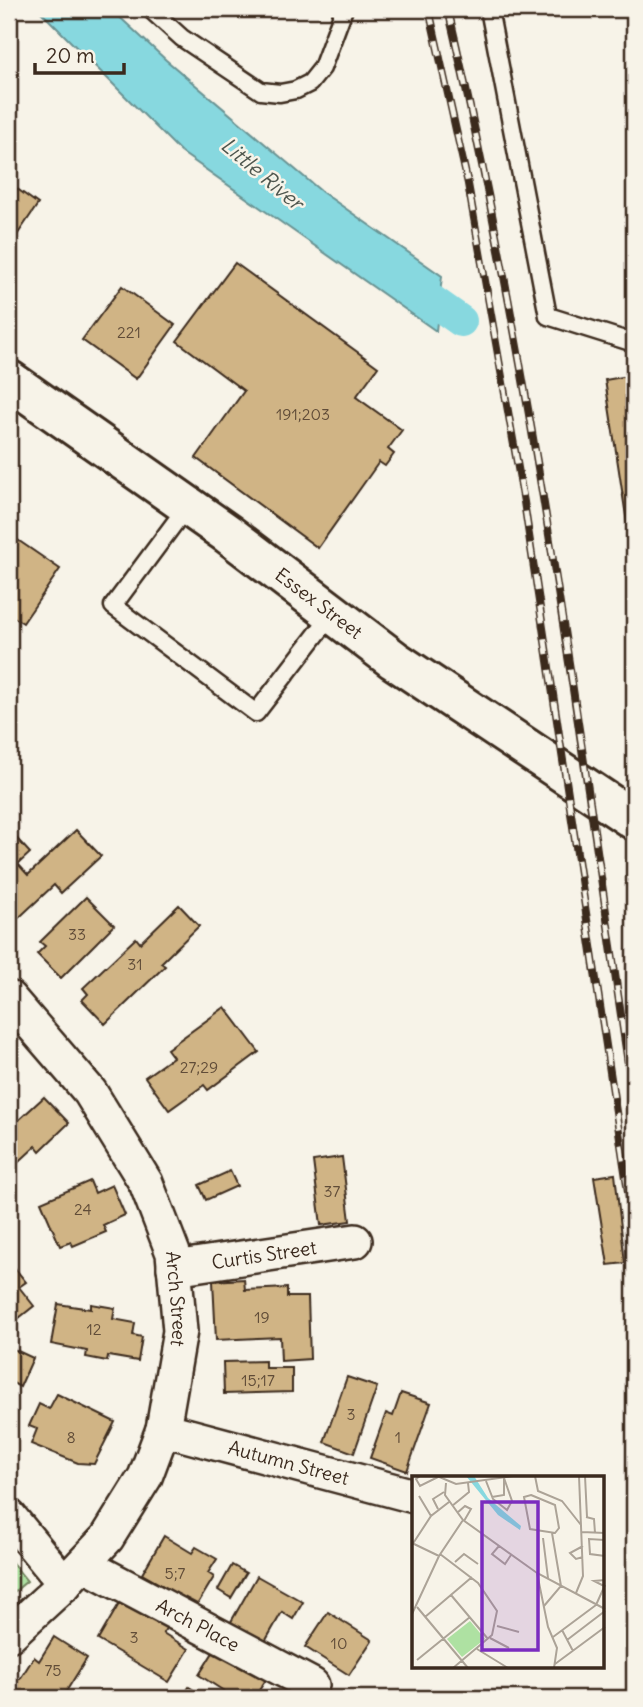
<svg xmlns="http://www.w3.org/2000/svg" width="643" height="1707" viewBox="0 0 643 1707" font-family="Delius,sans-serif">
<rect width="100%" height="100%" fill="#f7f3e8"/>
<filter id="ink" filterUnits="userSpaceOnUse"><feTurbulence type="fractalNoise" baseFrequency=".0143" numOctaves="2"/><feDisplacementMap in="SourceGraphic" scale="14" xChannelSelector="R" yChannelSelector="G"/><feConvolveMatrix kernelMatrix="1 2 1 2 8 2 1 2 1" color-interpolation-filters="sRGB"/></filter>
<g filter="url(#ink)">
<!-- green -->
<path fill="#aee1a2" stroke="#748660" stroke-width="2" d="M9,1559l18,22 -18,15z"/>
<!-- water -->
<path fill="#87d8df" stroke="#699292" stroke-width="2" d="M38,9h73l55,51 156,132 120,84 -6,55 -255,-179z"/>
<g fill="none" stroke-linecap="round" stroke-linejoin="round">
<!-- canal -->
<path stroke="#87d8df" stroke-width="32" d="M403,280l58,41"/>
</g>
<!-- building -->
<g fill="#d0b485" stroke="#3b2a1e" stroke-width="2">
<path d="M9,183l29,21 -29,43z"/>
<path d="M235,263l143,104 -22,30 46,33 -14,19 6,5 -9,12 -6,-4 -61,86 -122,-90 48,-67 -67,-50z"/>
<path d="M122,286l53,39 -39,54 -54,-39z"/>
<path d="M634,375v193l-29,-188z"/>
<path d="M9,534l51,35 -37,54 -14,-9z"/>
<path d="M9,830l21,23 -12,11 10,11 48,-45 25,26 -40,37 -7,-8 -45,42z"/>
<path d="M86,897l28,28 -53,53 -24,-24 8,-8 -5,-4z"/>
<path d="M179,905l20,21 -38,37 4,3 -60,58 -23,-24 6,-6 -5,-6 53,-50 4,5z"/>
<path d="M225,1007l34,45 -51,38 -4,-5 -35,25 -24,-33 28,-20 -6,-8z"/>
<path d="M9,1056l9,11 -9,8z"/>
<path d="M44,1097l25,26 -29,28 -4,-5 -27,25v-42z"/>
<path d="M342,1157l8,64 -29,4 -8,-64z"/>
<path d="M230,1171l7,15 -31,14 -7,-15z"/>
<path d="M615,1174l10,89 -17,2 -14,-88z"/>
<path d="M90,1181l5,12 17,-8 13,30 -22,10 3,7 -33,14 -2,-4 -11,4 -19,-44z"/>
<path d="M9,1261l17,21 -7,5 15,19 -25,20z"/>
<path d="M244,1279l1,11 42,-2v9h21l2,62 -29,2 -1,-24 -64,3 -3,-59z"/>
<path d="M58,1304l33,5v-5l24,4 -2,11 22,4 -2,12 9,2 -4,24 -30,-5 -1,5 -21,-4 1,-6 -36,-7z"/>
<path d="M9,1347l24,11 -13,29 -11,-6z"/>
<path d="M265,1361v7h27v24l-68,2 -1,-32z"/>
<path d="M347,1377l30,10 -23,66 -30,-11z"/>
<path d="M401,1393l30,10 -24,68 -37,-13 16,-45 7,3z"/>
<path d="M57,1394l58,28 -21,42 -16,-1 -47,-19 6,-15 -8,-3 10,-22 10,5z"/>
<path d="M164,1536l28,17 4,-6 21,12 -9,14 6,4 -20,33 -26,-16 2,-4 -28,-16z"/>
<path d="M232,1565l14,8 -15,25 -13,-8z"/>
<path d="M257,1576l46,26 -10,17 -11,-7 -20,35 -34,-20z"/>
<path d="M123,1597l46,27 -6,9 26,16 -20,33 -71,-42z"/>
<path d="M328,1612l44,28 -23,35 -44,-28z"/>
<path d="M54,1637l33,21 -25,40h-53v-13l4,-6h7l14,-22 5,4z"/>
<path d="M217,1646l50,32 -13,20h-30l3,-5 -28,-18z"/>
<path d="M189,1687l18,11h-25z"/>
</g>
<g fill="none" stroke-linecap="round" stroke-linejoin="round">
<defs>
<g id="lane">
<path d="M150,9l32,29 79,53 19,2 16,-3 14,-7 12,-15 22,-59"/>
<path d="M489,9l59,307 86,27"/>
<path d="M188,505l-75,101 143,107 77,-100"/>
</g>
<g id="street">
<path id="s1" d="M9,998l81,94 56,91 27,70 7,78 -17,98 -18,48 -38,61 -49,52 -49,45"/>
<path id="s2" d="M174,1268l181,-27"/>
<path id="s3" d="M163,1429l251,67"/>
<path d="M9,1516l56,68"/>
<path id="s4" d="M83,1564l229,121"/>
</g>
<g id="secondary">
<path id="s5" d="M9,380l219,154 166,126 240,160"/>
</g>
</defs>
<!-- lane casing -->
<use href="#lane" stroke="#3b2a1e" stroke-width="21"/>
<!-- street casing -->
<use href="#street" stroke="#3b2a1e" stroke-width="38"/>
<!-- secondary casing -->
<use href="#secondary" stroke="#3b2a1e" stroke-width="44"/>
<!-- lane -->
<use href="#lane" stroke="#f7f3e8" stroke-width="16"/>
<!-- street -->
<use href="#street" stroke="#f7f3e8" stroke-width="33"/>
<!-- secondary -->
<use href="#secondary" stroke="#f7f3e8" stroke-width="38"/>
<defs>
<g id="rail">
<path d="M429,9l39,175 56,318 110,729"/>
<path d="M448,9c84,361 132,729 186,1095"/>
</g>
</defs>
<!-- rail casing -->
<use href="#rail" stroke="#3b2a1e" stroke-width="8"/>
<!-- rail -->
<use href="#rail" stroke="#f7f3e8" stroke-width="5" stroke-dasharray="16" stroke-linecap="butt"/>
</g>
</g>
<g text-anchor="middle" stroke-width="5" stroke-linejoin="round" paint-order="stroke">
<!-- number labels -->
<g font-size="16" fill="#604c38">
<text x="129" y="338">221</text>
<text x="303" y="420">191;203</text>
<text x="77" y="940">33</text>
<text x="135" y="970">31</text>
<text x="199" y="1073">27;29</text>
<text x="332" y="1197">37</text>
<text x="83" y="1215">24</text>
<text x="262" y="1323">19</text>
<text x="94" y="1335">12</text>
<text x="258" y="1386">15;17</text>
<text x="351" y="1420">3</text>
<text x="71" y="1443">8</text>
<text x="398" y="1443">1</text>
<text x="175" y="1579">5;7</text>
<text x="134" y="1643">3</text>
<text x="339" y="1649">10</text>
<text x="53" y="1676">75</text>
</g>
<!-- street labels -->
<g font-size="19" fill="#3b2a1e" stroke="#f7f3e8">
<text dy="7" stroke="none"><textPath href="#s5" startOffset="382">Essex Street</textPath></text>
<text dy="7" stroke="none"><textPath href="#s2" startOffset="91">Curtis Street</textPath></text>
<text dy="7" stroke="none"><textPath href="#s1" startOffset="352">Arch Street</textPath></text>
<text dy="7" stroke="none"><textPath href="#s3" startOffset="130">Autumn Street</textPath></text>
<text dy="7" stroke="none"><textPath href="#s4" startOffset="130">Arch Place</textPath></text>
</g>
<!-- water labels -->
<g font-size="21" font-style="italic" fill="#4e564e" stroke="#f7f3e8">
<text transform="translate(262 174) rotate(40)" y="7">Little River</text>
</g>
</g>
<!-- overview -->
<g transform="translate(412 1476)">
<rect width="192" height="192" fill="#f7f3e8"/>
<path d="M58,145l15,18 -23,18 -15,-18z" fill="#aee1a2"/>
<path d="M54,0h8l14,22 33,28 -1,4 -22,-15z" fill="#87d8df"/>
<path fill="none" stroke="#aca397" stroke-width="2" d="M8,0l-4,3 4,7 18,-9M25,0l19,8 57,-8M123,0l3,15 24,10 19,24M173,0l2,41M74,5l7,18 14,11 5,-9 -8,-23M34,7l-1,12 18,25 74,53 68,36M119,19l24,10 4,23 -4,5 -25,-4 -6,-32zM7,20l12,20M80,21l12,-2v-17M40,30l17,-14 -1,-9M26,33l-5,-10 11,-7M45,37l8,-7 6,3 -7,12M174,41l8,2 1,14M170,56l23,1M131,62l5,40M193,64l-16,-1 1,15 15,2M0,67l27,13M0,69l19,-29 18,-14M87,70l-7,8 13,10 6,-9M171,70l-13,7 6,6 7,-2M28,78l38,29 19,28 -5,24 -39,33M43,86l9,-8 14,10M125,97l11,54 9,21 -3,20M192,110l-10,-5 11,-1M164,117l7,-17 -4,-100M39,119l37,44M184,129l9,-20M132,130l17,-20 -9,-53M5,131l51,61M0,138l27,-58 24,-36M13,141l47,-40M85,150l22,6M150,154l11,21M141,161l43,-32M78,162l19,10M155,164l38,-29M65,173l31,19M5,184l53,-43M143,188l50,-37"/>
<path fill="#7b2cbf" fill-opacity="0.15" stroke="#7b2cbf" stroke-width="3.5" d="M70,26h56v148h-56z"/>
<rect width="192" height="192" fill="none" stroke="#3b2a1e" stroke-width="3.5"/>
</g>
<!-- margin -->
<rect width="643" height="1707" fill="none" stroke="#f7f3e8" stroke-width="35"/>
<rect x="18" y="18" width="608" height="1672" fill="none" stroke="#3b2a1e" stroke-width="2.5" filter="url(#ink)"/>
<!-- scale -->
<path d="M35 63v10h89v-10" fill="none" stroke="#3b2a1e" stroke-width="3.5"/>
<text x="46" y="63" font-size="21" fill="#3b2a1e" stroke="#f7f3e8" stroke-width="5" paint-order="stroke">20 m</text>
</svg>
